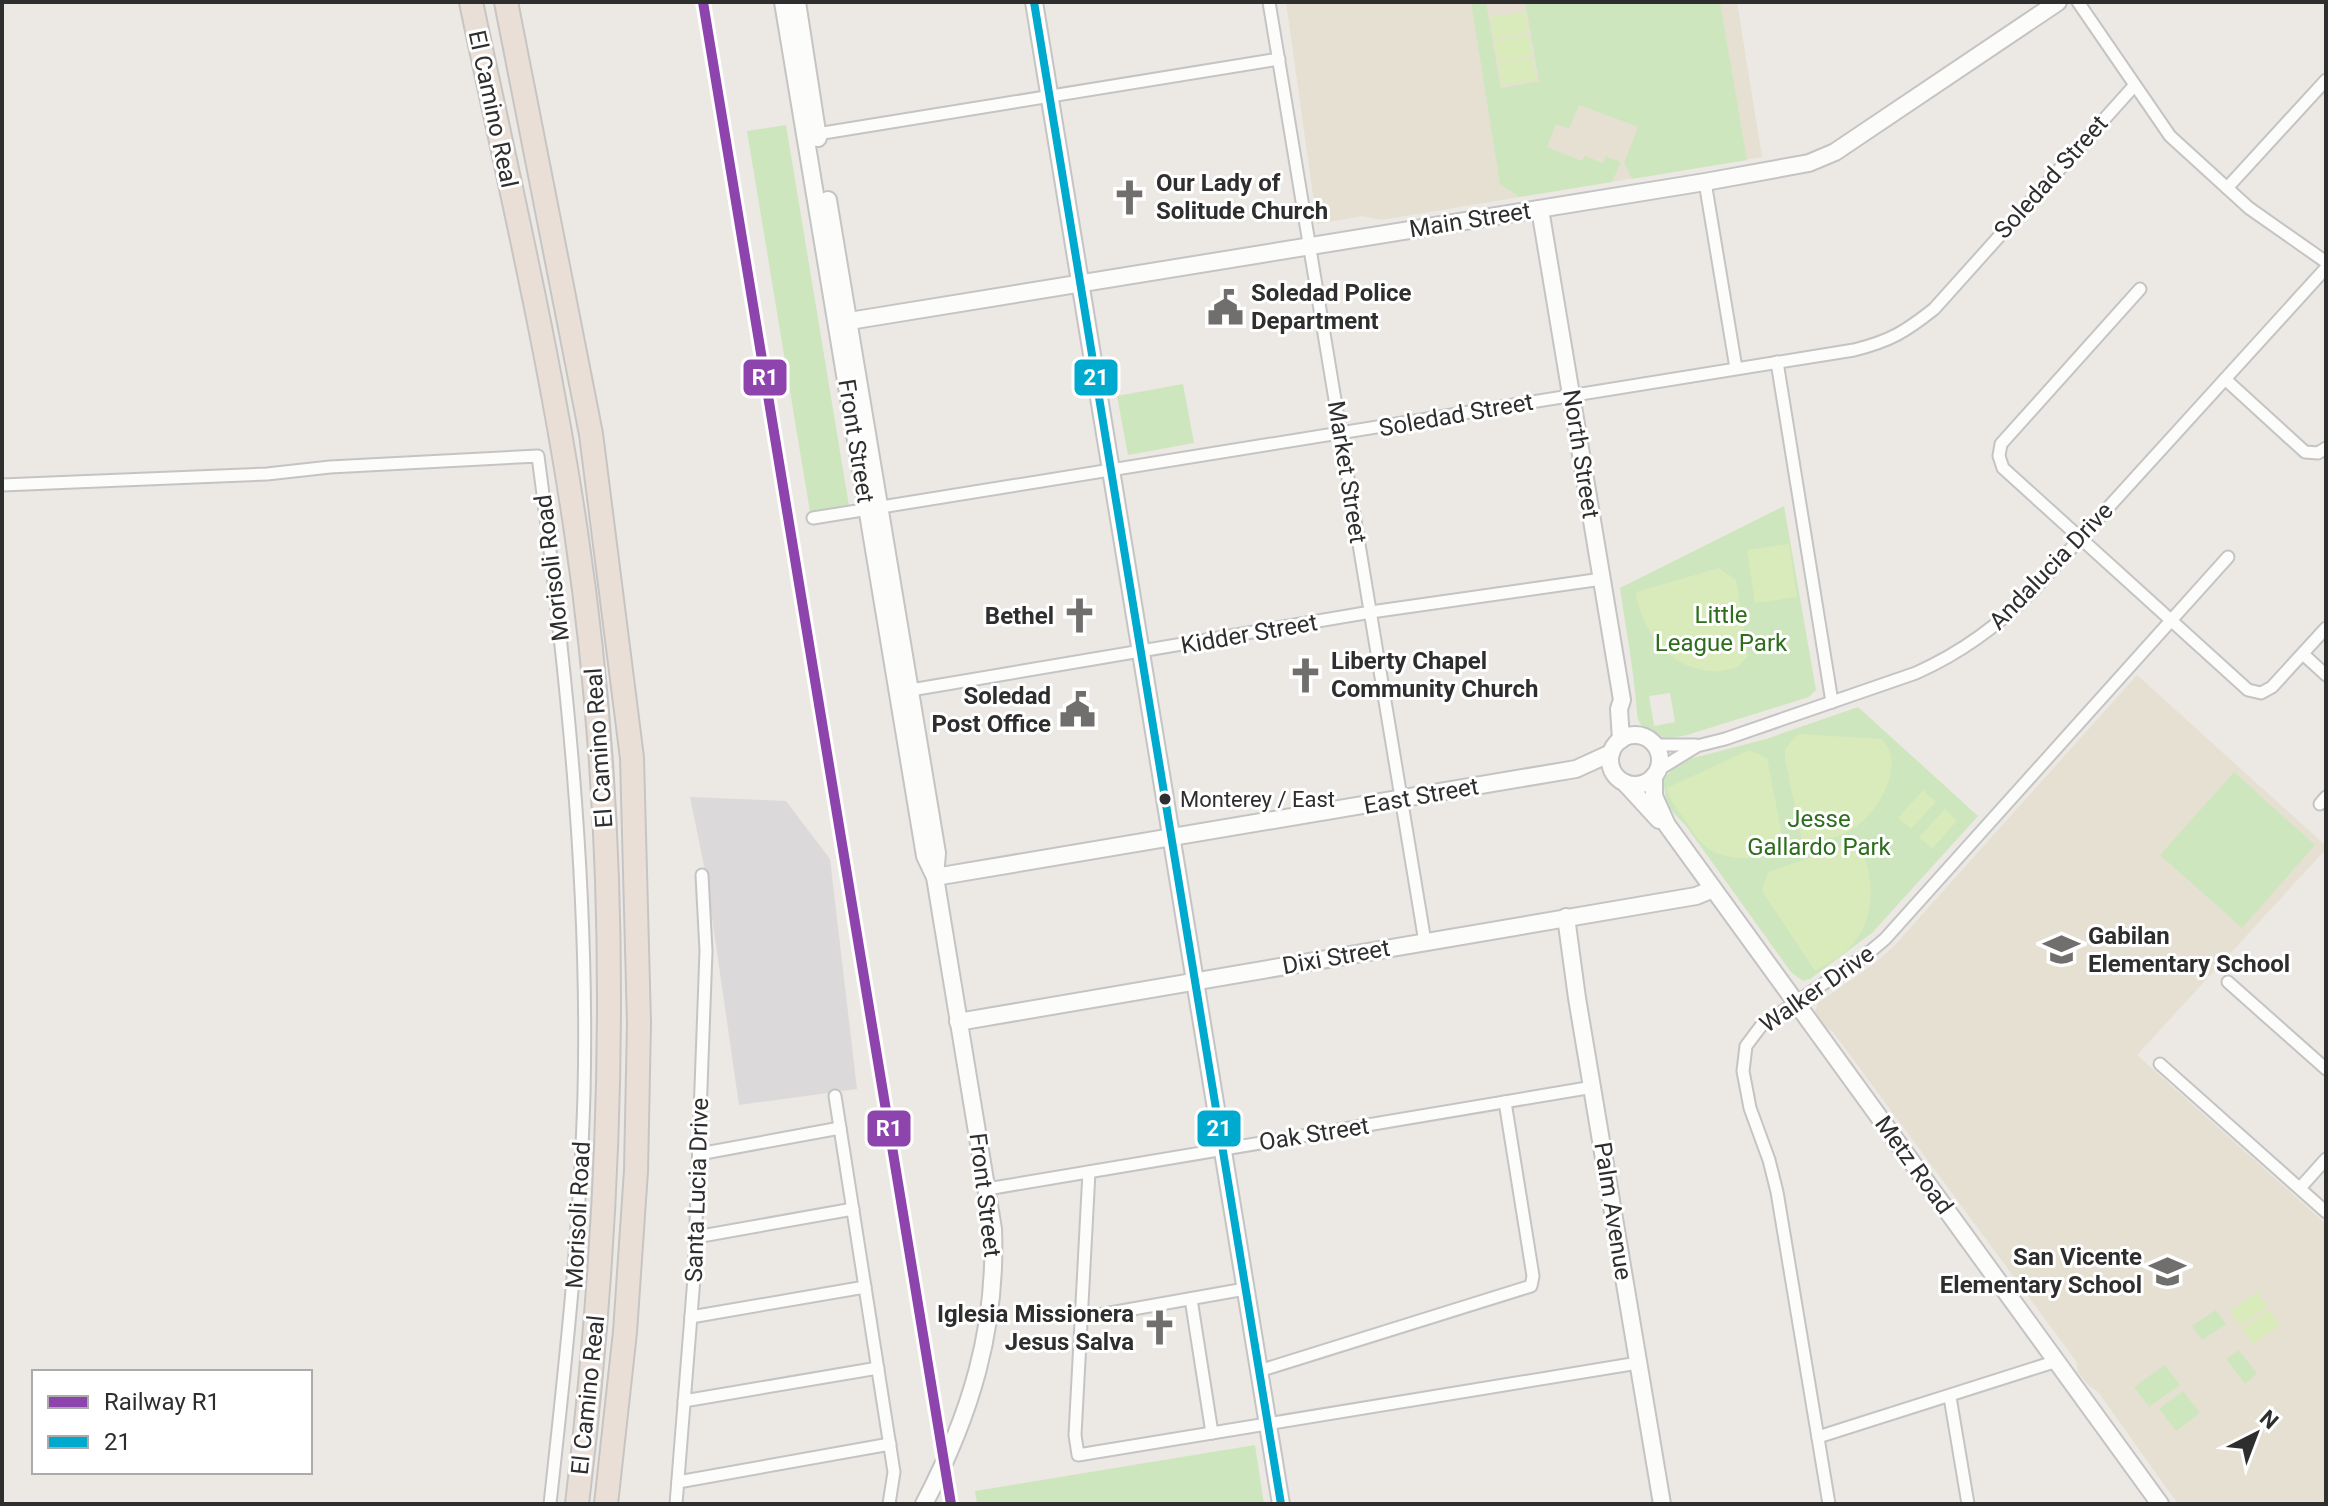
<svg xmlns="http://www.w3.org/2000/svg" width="2328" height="1506" viewBox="0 0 2328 1506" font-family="Roboto,sans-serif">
<rect width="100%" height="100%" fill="#ece8e4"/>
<!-- industrial -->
<path fill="#dcd9db" d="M690,797l96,4 44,58 27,230 -118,16 -33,-229z"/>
<!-- education -->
<g fill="#e6e0d3">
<path d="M1286,2h451l25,155 -381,63 -19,-4 -45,8z"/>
<path d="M2137,675l189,171v3l-189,206 189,169v280h-148l-80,-112 -10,-7 -10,-13 -2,-11 -243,-329 -6,-3 -12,-16 3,-10 57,-40 19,-17z"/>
</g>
<!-- green -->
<g fill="#cee6be" fill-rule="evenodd">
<path d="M1471,2h15l15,86 38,-7 -14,-79h195l27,158 -115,19 -8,-16 14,-36 -59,-22 -10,24 -13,-5 -9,23 35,14 3,-5 18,7 3,-7 15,6 -9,20 -93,15 -19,-13z"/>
<path d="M786,125l63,381 -39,6 -63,-381z"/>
<path d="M1183,384l11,59 -66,12 -11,-59z"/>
<path d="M1784,506l32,184 -7,7 -122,38c-14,3 -30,6 -42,-5 -4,-4 -8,-11 -8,-17 -3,-42 -11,-83 -17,-125zM1670,693l5,29 -21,4 -5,-30z"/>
<path d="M1858,707l120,109 -106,117 -62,46 -7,2 -12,-9 -105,-146 -19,-20 -4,-26 12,-14 14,-7 77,-20z"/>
<path d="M2234,772l81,73 -73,83 -82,-73z"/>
<path d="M2216,1310l10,14 -24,16 -10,-14z"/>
<path d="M2239,1350l18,24 -12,10 -19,-25z"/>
<path d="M2165,1365l15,20 -31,22 -15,-20z"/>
<path d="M2183,1391l17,22 -24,18 -17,-22z"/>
<path d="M1255,1445l9,59h-287l-2,-13z"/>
</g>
<!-- pitch -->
<g fill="#d9eabb">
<path d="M1525,12l3,21 -34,6 -3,-22z"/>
<path d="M1529,35l3,21 -34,6 -3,-22z"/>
<path d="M1533,58l3,22 -34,5 -3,-22z"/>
<path d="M1789,544l8,53 -42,6 -8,-53z"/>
<path d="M1719,568l17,12 12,76 -10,11c-8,2 -17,5 -25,4 -43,-1 -72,-40 -77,-79z"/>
<path d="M1798,734l84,5c25,27 -5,76 -31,91 -16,9 -31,10 -49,11l-17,-82v-10z"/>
<path d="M1749,750l18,8 18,92c-22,8 -52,13 -74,0 -11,-6 -19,-19 -25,-29 -8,-10 -16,-20 -19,-33z"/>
<path d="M1923,790l13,12 -25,27 -13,-11z"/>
<path d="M1945,809l12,12 -25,28 -13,-12z"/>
<path d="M1858,841c17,34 20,79 -10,108 -9,9 -22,15 -33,22l-53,-80 6,-19z"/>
<path d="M2257,1292l11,15 -28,19 -10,-15z"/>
<path d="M2269,1310l11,15 -27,19 -11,-15z"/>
</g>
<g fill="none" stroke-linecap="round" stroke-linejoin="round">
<defs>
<g id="street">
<path d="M1269,2l156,940"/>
<path d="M2078,2l92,134 79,72 77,54"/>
<path d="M811,135l468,-76"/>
<path d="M1705,182l31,186"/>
<path d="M2227,188l99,-108"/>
<path d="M2140,289l-139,155 -2,12 4,12 245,222 13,3 11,-6 54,-59"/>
<path d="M1777,362l55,340"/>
<path d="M2225,379l80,73 13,1 8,-5"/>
<path d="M2,485l265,-11 63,-7 208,-11c28,212 51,424 46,638 -4,138 -19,274 -34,410"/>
<path d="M813,518l1041,-168c36,-9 51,-18 80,-41l200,-223"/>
<path d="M2303,654l23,21"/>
<path d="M905,691l466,-79 231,-33"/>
<path d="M1654,745h42"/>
<path d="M1658,770l39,-24 28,-7 191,-66c47,-21 85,-49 120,-86l290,-319"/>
<path d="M2320,804l6,-7"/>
<path d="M2228,982l98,87"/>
<path d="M2160,1064l166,148"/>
<path d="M835,1096l59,376 -5,32"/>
<path d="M699,1154l141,-26"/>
<path d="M1089,1172l-14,263 3,20 560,-92"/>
<path d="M2300,1188l26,-29"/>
<path d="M987,1189l606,-102"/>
<path d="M696,1237l157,-28"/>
<path d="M1191,1299l21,134"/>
<path d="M691,1317l174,-30"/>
<path d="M1082,1318l163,-29"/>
<path d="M1259,1371l272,-85 2,-10 -28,-174"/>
<path d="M1950,1397l18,107"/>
<path d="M684,1401l194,-33"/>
<path d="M1818,1437l239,-76"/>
<path d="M678,1482l212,-38"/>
<path d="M676,1504l18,-226 12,-327 -4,-76"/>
<path d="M1829,1504l-52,-312 -8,-32 -19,-52 -7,-37 3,-25 15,-20 105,-71 19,-16 343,-382"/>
</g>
<g id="secondary">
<path d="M783,2l142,854 10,21 58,352c4,101 -23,187 -69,275"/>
<path d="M797,2l21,136"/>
<path d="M1034,2l247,1502"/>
<path d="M828,200l109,653 -2,23"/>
<path d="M1540,209l82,491 -3,9 2,31"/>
<path d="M837,323l868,-141 104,-19 26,-11 223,-150"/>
<circle cx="1635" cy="760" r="25"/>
<path d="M1654,776v20l13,29 493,679"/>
<path d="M1625,783l34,37"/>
<path d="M935,877l641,-108 35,-16"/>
<path d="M1566,917l11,81 85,506"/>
<path d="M958,1022l738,-126 17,-7"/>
</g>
<g id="highway">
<path d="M471,2c37,176 79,352 105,530 48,322 40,650 1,972"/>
<path d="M506,2l85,432 41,324 7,265 -3,148 -11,161 -19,172"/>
</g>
</defs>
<!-- street casing -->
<use href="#street" stroke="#c5c4c5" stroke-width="15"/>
<!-- secondary casing -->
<use href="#secondary" stroke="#c5c4c5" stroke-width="20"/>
<!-- highway casing -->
<use href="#highway" stroke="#c6c5c4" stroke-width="26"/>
<!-- street -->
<use href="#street" stroke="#fcfcfb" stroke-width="11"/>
<!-- secondary -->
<use href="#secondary" stroke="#fcfcfb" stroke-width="16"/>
<!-- highway -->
<use href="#highway" stroke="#eadfd6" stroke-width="22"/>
<defs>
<path id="bus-1" d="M1034,2l247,1502"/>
</defs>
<!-- bus-1 casing -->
<use href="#bus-1" stroke="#fff" stroke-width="14"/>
<!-- bus-1 -->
<use href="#bus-1" stroke="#00a9ce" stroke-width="8"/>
<defs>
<path id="rail-1" d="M703,2l248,1502"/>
</defs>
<!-- rail-1 casing -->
<use href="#rail-1" stroke="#fff" stroke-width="16"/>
<!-- rail-1 -->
<use href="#rail-1" stroke="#8e44ad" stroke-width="10"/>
</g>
<!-- icons -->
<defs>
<symbol id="church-bare" viewBox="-9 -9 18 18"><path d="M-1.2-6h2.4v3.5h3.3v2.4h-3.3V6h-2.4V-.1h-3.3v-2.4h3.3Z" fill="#706f6e" stroke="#fff" stroke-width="2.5" paint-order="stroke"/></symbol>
<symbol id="civic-bare" viewBox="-9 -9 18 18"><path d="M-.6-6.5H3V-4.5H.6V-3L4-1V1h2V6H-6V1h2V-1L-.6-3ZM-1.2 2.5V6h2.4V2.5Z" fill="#706f6e" stroke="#fff" stroke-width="2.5" paint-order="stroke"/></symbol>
<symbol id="school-bare" viewBox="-9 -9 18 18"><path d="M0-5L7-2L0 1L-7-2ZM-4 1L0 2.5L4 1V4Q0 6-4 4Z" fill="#706f6e" stroke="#fff" stroke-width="2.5" paint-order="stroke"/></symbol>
</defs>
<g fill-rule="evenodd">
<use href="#church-bare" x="1104" y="172" width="51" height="51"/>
<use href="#civic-bare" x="1200" y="282" width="51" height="51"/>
<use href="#church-bare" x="1054" y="590" width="51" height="51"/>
<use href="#church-bare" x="1280" y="650" width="51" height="51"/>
<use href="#civic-bare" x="1052" y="684" width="51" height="51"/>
<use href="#school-bare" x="2036" y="924" width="51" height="51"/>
<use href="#school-bare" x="2142" y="1246" width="51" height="51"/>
<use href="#church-bare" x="1134" y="1302" width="51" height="51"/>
</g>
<!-- markers -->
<circle fill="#2e2e2e" stroke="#fff" stroke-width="3" cx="1165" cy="799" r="7"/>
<g text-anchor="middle" stroke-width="6" stroke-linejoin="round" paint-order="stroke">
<!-- bus labels -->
<g font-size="22" fill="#2e2e2e" stroke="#fff" text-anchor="start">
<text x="1180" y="807">Monterey / East</text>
</g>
<!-- street labels -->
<g font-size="24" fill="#2e2e2e" stroke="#fff">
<text transform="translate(493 109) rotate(78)" y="8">El Camino Real</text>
<text transform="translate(2051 177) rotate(-48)" y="8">Soledad Street</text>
<text transform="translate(1470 220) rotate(-9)" y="8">Main Street</text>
<text transform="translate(1456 415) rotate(-10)" y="8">Soledad Street</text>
<text transform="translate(856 441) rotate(81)" y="8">Front Street</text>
<text transform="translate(1581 454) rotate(81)" y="8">North Street</text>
<text transform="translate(1347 472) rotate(81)" y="8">Market Street</text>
<text transform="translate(2051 566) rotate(-46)" y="8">Andalucia Drive</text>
<text transform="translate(552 568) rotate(-97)" y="8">Morisoli Road</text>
<text transform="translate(1249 634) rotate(-10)" y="8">Kidder Street</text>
<text transform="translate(599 748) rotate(-94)" y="8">El Camino Real</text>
<text transform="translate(1421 796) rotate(-10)" y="8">East Street</text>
<text transform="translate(1336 957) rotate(-10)" y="8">Dixi Street</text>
<text transform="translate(1817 989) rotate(-35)" y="8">Walker Drive</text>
<text transform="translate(1314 1134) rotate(-9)" y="8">Oak Street</text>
<text transform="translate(1914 1165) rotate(54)" y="8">Metz Road</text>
<text transform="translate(697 1190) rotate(-88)" y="8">Santa Lucia Drive</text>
<text transform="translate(985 1195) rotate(83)" y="8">Front Street</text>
<text transform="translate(1613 1211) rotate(81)" y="8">Palm Avenue</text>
<text transform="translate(578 1215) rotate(-87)" y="8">Morisoli Road</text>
<text transform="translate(588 1395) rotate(-84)" y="8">El Camino Real</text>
</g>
<!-- poi labels -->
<g font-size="24" font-weight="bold" fill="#2e2e2e" stroke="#fff" text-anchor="start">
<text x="1156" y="191">Our Lady of<tspan x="1156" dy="28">Solitude Church</tspan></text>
<text x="1251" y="301">Soledad Police<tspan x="1251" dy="28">Department</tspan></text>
<text x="1054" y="624" text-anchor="end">Bethel</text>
<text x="1331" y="669">Liberty Chapel<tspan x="1331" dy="28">Community Church</tspan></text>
<text x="1051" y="704" text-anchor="end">Soledad<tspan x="1051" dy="28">Post Office</tspan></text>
<text x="2088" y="944">Gabilan<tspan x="2088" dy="28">Elementary School</tspan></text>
<text x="2142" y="1265" text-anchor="end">San Vicente<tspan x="2142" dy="28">Elementary School</tspan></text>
<text x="1134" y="1322" text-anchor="end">Iglesia Missionera<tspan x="1134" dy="28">Jesus Salva</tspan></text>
</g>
<!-- park labels -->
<g font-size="24" fill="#2c6e1b" stroke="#fff">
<text x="1721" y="623">Little<tspan x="1721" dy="28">League Park</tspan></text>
<text x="1819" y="827">Jesse<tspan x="1819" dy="28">Gallardo Park</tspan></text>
</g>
</g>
<g stroke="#fff" stroke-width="3">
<rect x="742" y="358" width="46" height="39" rx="8" fill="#8e44ad"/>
<rect x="1073" y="358" width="46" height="39" rx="8" fill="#00a9ce"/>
<rect x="866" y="1109" width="46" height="39" rx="8" fill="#8e44ad"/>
<rect x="1196" y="1109" width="46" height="39" rx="8" fill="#00a9ce"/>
</g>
<g font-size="22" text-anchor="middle" font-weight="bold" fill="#fff">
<text x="765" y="385">R1</text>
<text x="1096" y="385">21</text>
<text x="889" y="1136">R1</text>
<text x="1219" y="1136">21</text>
</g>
<!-- border -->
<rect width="2328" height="1506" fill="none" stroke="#2e2e2e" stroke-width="8"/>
<!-- legend -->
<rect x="32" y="1370" width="280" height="104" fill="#ffffff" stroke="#ababab" stroke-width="2"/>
<rect x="48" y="1396" width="40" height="12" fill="#8e44ad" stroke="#ababab" stroke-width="2"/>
<text x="104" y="1410" font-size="24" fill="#2e2e2e">Railway R1</text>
<rect x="48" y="1436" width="40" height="12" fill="#00a9ce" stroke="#ababab" stroke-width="2"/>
<text x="104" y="1450" font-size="24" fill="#2e2e2e">21</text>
<!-- north arrow -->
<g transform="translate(2256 1434) rotate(42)" stroke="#ffffff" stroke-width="6" paint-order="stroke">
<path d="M0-6L14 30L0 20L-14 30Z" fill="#2e2e2e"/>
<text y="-12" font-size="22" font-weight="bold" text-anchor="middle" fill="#2e2e2e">N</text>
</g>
</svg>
